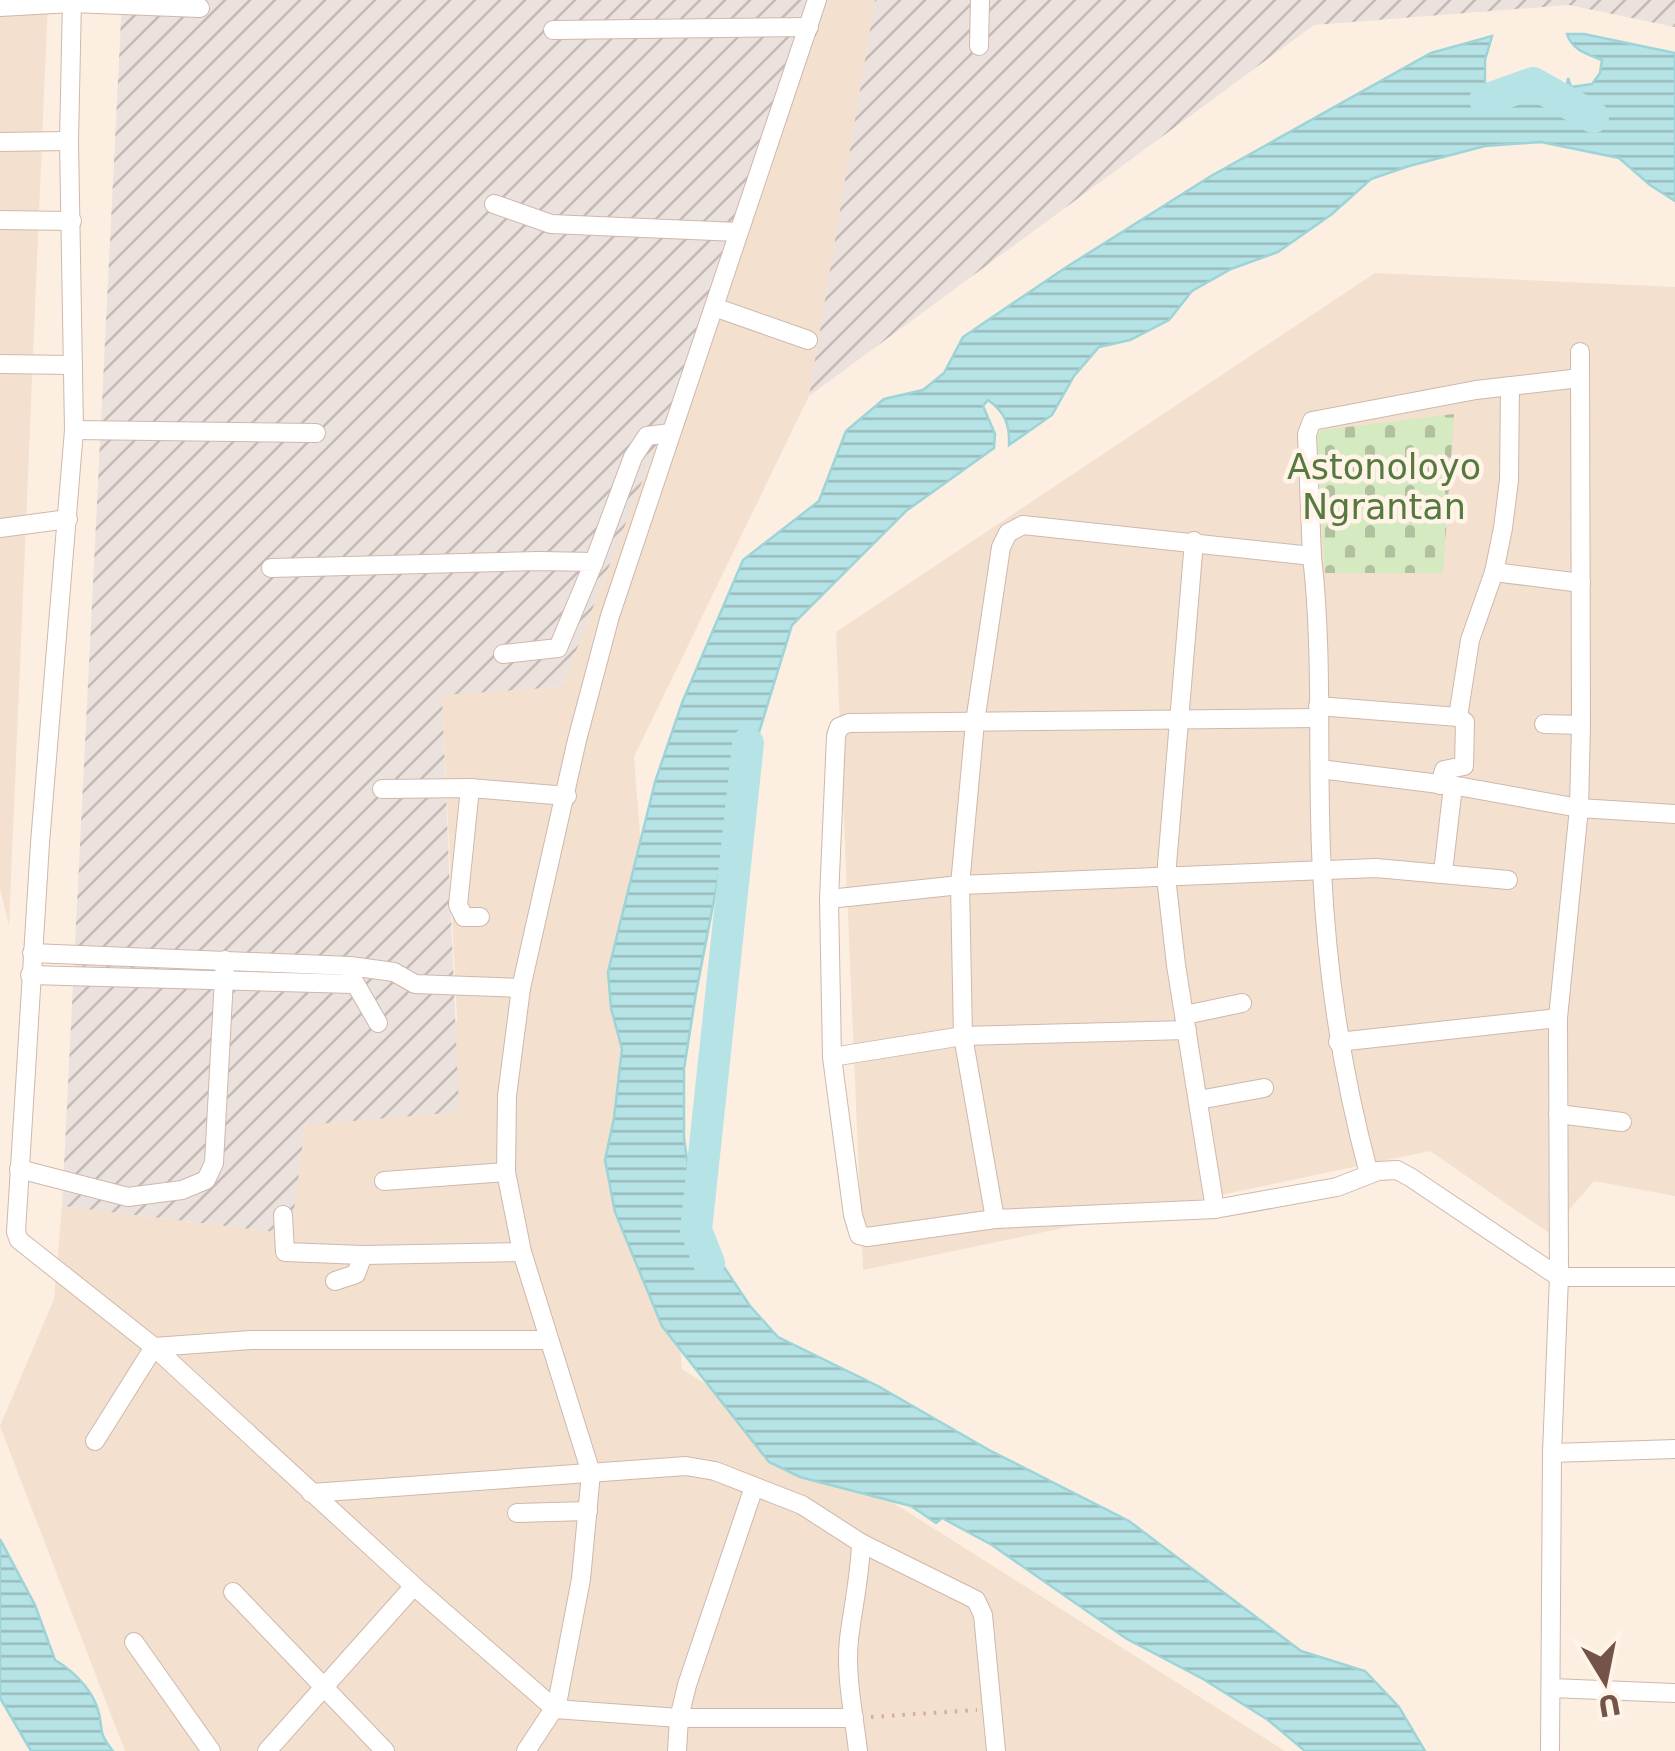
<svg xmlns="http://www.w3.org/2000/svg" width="1675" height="1751" viewBox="0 0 1675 1751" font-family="'DejaVu Sans',sans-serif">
<defs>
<pattern id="industrial-furrows" width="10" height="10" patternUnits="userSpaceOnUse" patternTransform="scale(2.5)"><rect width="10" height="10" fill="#ebe2dd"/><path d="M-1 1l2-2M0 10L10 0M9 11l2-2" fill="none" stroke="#c3bab5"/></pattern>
<pattern id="cemetery-stones" width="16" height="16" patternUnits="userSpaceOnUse" patternTransform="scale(2.5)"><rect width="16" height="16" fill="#d5eac0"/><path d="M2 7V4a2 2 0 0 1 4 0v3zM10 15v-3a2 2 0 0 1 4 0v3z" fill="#b1c09e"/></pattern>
<pattern id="water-rules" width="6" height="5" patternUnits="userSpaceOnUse" patternTransform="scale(2.5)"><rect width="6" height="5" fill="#b6e3e6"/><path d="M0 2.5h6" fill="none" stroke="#99bbbc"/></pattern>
</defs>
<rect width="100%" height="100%" fill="#fcefe1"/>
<!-- residential -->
<g fill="#f4e0cf">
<path d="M0,0h48l-39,926 -9,-38z"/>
<path d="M830,0h45l-66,396 -175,361 48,612 603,382h-1160l-125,-325 54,-127 8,-93 228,28 15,-109 152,-104 -15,-327 120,-7z"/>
<path d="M1375,273l300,14v909l-81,-15 -45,52 -119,-82 -567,119 -27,-638z"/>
</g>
<!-- industrial -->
<g fill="url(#industrial-furrows)">
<path d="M122,0h708l-268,687 -120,8 17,417 -154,13 -14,109 -229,-28z"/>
<path d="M875,0h800v27l-106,-22 -255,20 -505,371z"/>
</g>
<!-- cemetery -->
<path fill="url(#cemetery-stones)" d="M1454,414l-11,159h-118l-8,-138 5,-5z"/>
<!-- water -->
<g fill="url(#water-rules)" stroke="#9cd4d8" stroke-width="2.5">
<path d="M1567,34h17l91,19v148l-25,-16 -31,-27 -78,-16 -56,4 -76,20 -38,13 -39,35 -54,38 -47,17 -39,22 -23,29 -39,20 -31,7 -25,29 -22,39 -43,30c1,-20 -4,-33 -21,-45l-5,6 12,28 -1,14 -88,63 -114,114 -67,218 -29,150 -12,76v69l12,87 54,81 28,31 100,49 111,64 140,71 172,130 64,20 34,36 26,44h-120l-37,-31 -65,-41 -76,-40 -135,-94 -50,-27 -6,5 -25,-17 -111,-29 -31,-15 -107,-136 -47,-114 -10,-52 9,-42 8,-69 -11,-41 -3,-36 47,-190 27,-79 61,-143 76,-59 27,-70 38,-32 39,-9 21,-17 19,-36 102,-69 146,-92 220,-123 61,-17 -7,24v24c25,9 41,-8 67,15l14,-8 2,-13 3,9 21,-3 8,-11 2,-13c-15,-6 -30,-10 -35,-26z"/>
<path d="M0,1539l35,66 20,55c17,10 35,27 42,47 8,21 -2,22 16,44h-82l-31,-53z"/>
</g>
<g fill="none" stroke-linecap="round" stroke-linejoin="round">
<!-- river -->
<g stroke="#b6e3e6" stroke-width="32">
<path d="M1485,100l48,-17 60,34"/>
<path d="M709,1263l-13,-33 52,-487"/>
</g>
<defs>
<g id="minor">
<path d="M72,0l-3,141 5,289 -34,413 -24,389 3,8 135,107 260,239 141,123 124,9h175"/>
<path d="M0,7l72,-4 128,5"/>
<path d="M553,30l256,-3"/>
<path d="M979,46l1,-46"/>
<path d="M0,142l69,-1"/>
<path d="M494,204l57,20 187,8"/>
<path d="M0,220l72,1"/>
<path d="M714,307l94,33"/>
<path d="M0,364l73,1"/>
<path d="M74,430l242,3"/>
<path d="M0,528l68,-9"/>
<path d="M1194,541l-28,336 10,88 39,244"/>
<path d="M1312,556l-5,-122 5,-13 164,-31 104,-12"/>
<path d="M594,562l39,-105 14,-21 23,-3"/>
<path d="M271,568l268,-7 55,1 -36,86 -55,6"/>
<path d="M1494,572l87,11"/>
<path d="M1318,706l140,11 7,5 -1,44 -20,4 -4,15"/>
<path d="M1458,717l12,-77 24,-68 9,-44 6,-48 1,-94"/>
<path d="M1319,718l-470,5 -10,4 -3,9 -7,163 3,158 21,158 6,20 8,2 128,-18 220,-10 122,-22 41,-16 19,-1 13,7 149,100h116"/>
<path d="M1544,724l37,1"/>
<path d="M1320,769l143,18 116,21 96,6"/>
<path d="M470,788l-12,117 6,12h16"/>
<path d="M382,789l88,-1 97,8"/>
<path d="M1443,872l10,-86"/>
<path d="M829,899l131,-14 416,-17 132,12"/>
<path d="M32,953l318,13 44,6 21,12 106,4"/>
<path d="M30,975l323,9"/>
<path d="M351,976l27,47"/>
<path d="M1185,1015l57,-12"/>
<path d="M1338,1042l220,-24"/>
<path d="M832,1057l131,-21 224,-6"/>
<path d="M1199,1100l65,-12"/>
<path d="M1558,1114l64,8"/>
<path d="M19,1169l109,28 54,-7 24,-10 8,-17 11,-203"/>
<path d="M384,1181l122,-9"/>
<path d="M283,1215l2,37 78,3"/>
<path d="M995,1219l-32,-183 -3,-151 15,-163 26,-175 7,-14 15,-8 289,31c12,104 4,211 10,315 5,104 20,203 47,303"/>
<path d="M335,1281l21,-7 7,-19 159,-3"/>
<path d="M95,1441l59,-94 97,-7h298"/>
<path d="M1552,1453l123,-4"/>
<path d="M311,1493l375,-27 29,5 87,34 59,38 115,57 7,15 13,136"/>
<path d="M517,1513l71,-2"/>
<path d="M233,1592l152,159"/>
<path d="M134,1642l77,109"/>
<path d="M1551,1688l124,5"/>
<path d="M267,1751l147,-165"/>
<path d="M526,1751l31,-47 24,-125 10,-106 -69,-221 -16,-80 1,-76 14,-108 56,-248 33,-124 207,-616"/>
<path d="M677,1751l2,-33 8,-33 67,-198"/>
<path d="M858,1751c-4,-36 -13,-76 -9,-112 4,-33 11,-62 12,-96"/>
<path d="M1550,1751l2,-298 7,-176 -1,-259 21,-210 2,-83 -1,-373"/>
</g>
</defs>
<!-- minor casing -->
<use href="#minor" stroke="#cfb8ab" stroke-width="20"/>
<!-- path -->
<path stroke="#d7ad9c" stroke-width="4" stroke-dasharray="2.5 8" stroke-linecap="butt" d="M871,1717l106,-7"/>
<!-- minor -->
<use href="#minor" stroke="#fff" stroke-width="18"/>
</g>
<g text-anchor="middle" stroke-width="9" stroke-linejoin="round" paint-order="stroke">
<!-- park labels -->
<g font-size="35" fill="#567940" stroke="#fff4e7">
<text x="1384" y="479">Astonoloyo<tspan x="1384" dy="40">Ngrantan</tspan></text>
</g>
</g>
<!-- north arrow -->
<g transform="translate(1605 1681) rotate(170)" stroke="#fff4e7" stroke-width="8" paint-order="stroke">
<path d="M0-8L18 38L0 25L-18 38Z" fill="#745348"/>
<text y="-15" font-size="28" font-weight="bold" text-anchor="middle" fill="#745348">U</text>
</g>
</svg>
